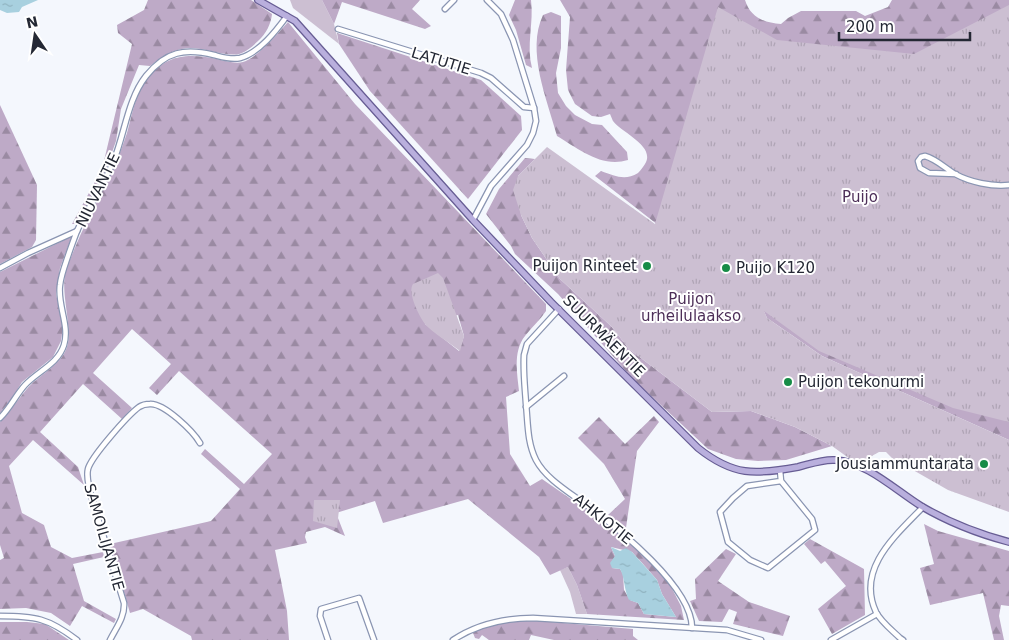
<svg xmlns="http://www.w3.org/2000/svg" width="1009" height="640" viewBox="0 0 1009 640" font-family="'DejaVu Sans',sans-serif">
<defs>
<pattern id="forest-firs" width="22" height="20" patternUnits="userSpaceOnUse" patternTransform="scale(1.25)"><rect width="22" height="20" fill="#beaac7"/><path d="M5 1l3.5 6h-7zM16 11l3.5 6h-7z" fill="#9a8aa2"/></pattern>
<pattern id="park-tufts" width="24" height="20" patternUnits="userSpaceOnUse" patternTransform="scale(1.25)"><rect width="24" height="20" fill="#ccbfd2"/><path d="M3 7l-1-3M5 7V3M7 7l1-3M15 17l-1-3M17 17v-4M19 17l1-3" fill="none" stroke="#afa4b5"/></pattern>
<pattern id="water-ripples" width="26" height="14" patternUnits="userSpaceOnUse" patternTransform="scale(1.25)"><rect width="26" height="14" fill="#a8d0df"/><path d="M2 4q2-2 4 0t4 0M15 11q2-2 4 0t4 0" fill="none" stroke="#90b3c0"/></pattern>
</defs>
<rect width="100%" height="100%" fill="#f4f7fd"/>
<!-- grass -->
<g fill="#ccbfd2">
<path d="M290,0h32l12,24 5,20 -46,-36z"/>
<path d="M568,567l9,18 10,29h-11l-6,-22 -10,-22z"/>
</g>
<!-- forest -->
<g fill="url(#forest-firs)" fill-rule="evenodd">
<path d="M148,0h103l21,14c-1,10 -6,20 -14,27 -5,5 -12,11 -19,13 -14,3 -35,-7 -51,-6 -14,1 -27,9 -38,18l-11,-1 -18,44 -5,32 -13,37 -24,43 -3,3h-4l30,-55 30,-125 -14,-11 -1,-8 27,-15z"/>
<path d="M322,0h98l-8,9 19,17 -6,3 -83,-27 -8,22z"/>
<path d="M515,0h16c3,23 -5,45 1,68l-6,-3 -10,-35 -7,-15z"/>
<path d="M560,0h185c5,17 19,23 36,24l7,-6 13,-7h55l9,5 23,-9 4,-7h117v440l-187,-84 -55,-38 -6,-13 -166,-129 6,-5c14,5 24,10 37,2 3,-3 5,-6 7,-9 11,-18 -23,-31 -32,-43 0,0 -3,-7 -3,-7l-9,3 -9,-1 -17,-12 -7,-14 -2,-20 4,-53z"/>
<path d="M551,12l10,4v32l-5,25 2,20 8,13 9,9 17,9 10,1 25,27 1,8c-27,8 -49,-11 -71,-24 -10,-37 -31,-85 -14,-121z"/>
<path d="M288,22l67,82 191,200v7c-6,9 -14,16 -21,25 -12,15 -8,37 -6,55l-13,6 4,57 20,32 12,-7 81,56 45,46 13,25 3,14 -97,-6 -10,-29 -9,-18 -18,8 -11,-18 -71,-58 -85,24 -8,-22 -39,12 9,23 -20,-9 -19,5 -1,5 2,6 -32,7 12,61 2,29h-97l-1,-4 -48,-27 -13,4 -20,-69 101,-23 29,-32 -39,-35 4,-5 39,35 28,-30 -93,-83 -22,24 -8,-7 22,-24 -39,-35 -39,44 39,35 -10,11 -39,-35 -43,48 38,35 6,18 -51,-45 -24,26 13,47 22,12 7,22 21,11 31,-6 1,5 -31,7 11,37 32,18 -2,4 -32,-17 -12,20 -19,-13 -25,-5 -26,1v-49l4,-2 -4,-13v-123c10,-10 17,-21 26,-32 12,-15 35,-24 41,-43 6,-17 -6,-52 -2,-72 1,-8 6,-17 9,-25 16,-40 40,-76 53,-117 5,-18 8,-37 19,-53 20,-26 42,-27 71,-21 8,2 19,5 26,3 13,-3 36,-30 45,-40zM458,315l6,21 -5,15 -34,-27zM611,547l21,5 11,12 14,16 5,14 14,23 -32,-3 -6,-11 -8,-3 -6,-10 -1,-16 -3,-5 -8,-1 3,-12z"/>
<path d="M337,33l144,47 40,36 1,14 -54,69 -98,-108 -31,-47z"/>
<path d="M0,105l37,80 -1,55 -4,7 -32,17z"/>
<path d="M525,158l10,1 -17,17 3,39 11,23 28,41 52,48 17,22 83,63 39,-1 44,16 37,19 -46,14 -28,1 -22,-2 -28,-10 -75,-70 -75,-85 -43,-40 -4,-8 -25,-32 13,-25z"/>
<path d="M72,236l-12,32 -4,26 7,33 -2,14 -8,16 -31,25 -11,18 -11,13v-141z"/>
<path d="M654,416l5,6 -22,29 -11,77 -18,-13 17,-16 -21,-35 -26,-26 21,-21 26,27z"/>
<path d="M924,524l14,7 71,20v55l-8,-1 -2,11 5,24h-10l-11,-47 -53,12 -10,-37 14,-4z"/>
<path d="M810,539l54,30 1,46 -33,19 -14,-25 28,-23 -21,-25 -4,3 -17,-20z"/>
<path d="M726,549l10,5 -18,27 31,21 41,14 -7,20 -50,-12 4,-12 -8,-3 -7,13 -23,-1 -9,-20 6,-2 -1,-20z"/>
<path d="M528,620l105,9v7l5,4h-84l-23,-5 -2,5h-40l-7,-5 -3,4 -4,-1 -2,-5c12,-10 39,-12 55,-13z"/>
<path d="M0,622h27l18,2 24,16h-69z"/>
</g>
<!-- park -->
<g fill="url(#park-tufts)">
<path d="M1009,5v417l-56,-14 -134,-57 -55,-40 3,7 55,38 187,84v72l-61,-22 -56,-32 -6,-6h-7l-22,12 -25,-18 -37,-19 -44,-16 -39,1 -83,-63 -17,-22 -52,-48 -28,-41 -11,-23 -8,-25 5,-14 29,-29 108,77 63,-217 59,33 137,14z"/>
<path d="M438,273l5,5 21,58 -4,15c-10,-8 -27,-18 -35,-27 -6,-8 -18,-32 -12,-40z"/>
<path d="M314,500h26l-3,28 -24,-7z"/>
</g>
<!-- water -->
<g fill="url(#water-ripples)">
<path d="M0,0h38l-16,7 -3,5 -12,1 -7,-3z"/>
<path d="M611,547l9,4 6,-3 6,4 25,28 5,14 14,23 -32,-3 -6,-11 -9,-3c-5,-10 -4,-22 -9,-31l-8,-1 -2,-5 5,-7z"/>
</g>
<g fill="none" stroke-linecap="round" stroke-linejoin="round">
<defs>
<g id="minor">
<path d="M445,9l9,-9"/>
<path d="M338,29l143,44 10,5 33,29 10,1"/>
<path d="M956,174l-27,-1 -9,-5 -2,-7 3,-4 4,-1c11,3 20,12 30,18 15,8 37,13 54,11"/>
<path d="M473,220l18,-34 36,-41 6,-12 3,-12 -2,-13 -21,-68 -12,-26 -14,-14"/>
<path d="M0,268l28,-15 49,-22"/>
<path d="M559,309l-32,35 -3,11c-1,17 1,33 2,49 2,19 1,38 10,56 10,19 33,32 50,45 32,23 106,82 106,123"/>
<path d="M526,407l38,-31"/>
<path d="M0,418c10,-10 16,-23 25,-33 13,-14 33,-21 39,-40 6,-20 -7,-40 -4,-60 1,-10 5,-20 8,-29 3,-9 6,-17 9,-25 11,-24 27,-46 37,-71 11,-28 14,-61 32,-84 20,-25 39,-28 68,-21 8,2 17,5 26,3 19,-5 36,-27 47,-42"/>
<path d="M780,470l1,11 -34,5 -14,12 -13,14 8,30 22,18 18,8 47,-38 -3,-11 -31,-38"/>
<path d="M0,616c35,0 48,2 77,24"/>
<path d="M110,640c6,-12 15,-23 14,-37l-34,-111c-1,-7 -4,-15 -2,-23 3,-12 40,-54 51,-62 3,-2 7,-3 11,-3 14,-1 43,27 50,39"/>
<path d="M328,640l-8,-24 1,-7 38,-11 15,42"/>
<path d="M453,640c24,-16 52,-22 80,-22l194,12 34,10"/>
<path d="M831,640l46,-26"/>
<path d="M903,640l-3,-2c-7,-7 -19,-16 -24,-26 -20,-43 19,-76 47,-105"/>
</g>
<path id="major" d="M258,0l37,21 178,199 78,82 147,146c35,28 57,27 100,19 12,-3 25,-8 37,-7 32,2 60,30 86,46 27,16 58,28 88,36"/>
</defs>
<!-- minor casing -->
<use href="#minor" stroke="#8a95b2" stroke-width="7"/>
<!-- major casing -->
<use href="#major" stroke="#675d94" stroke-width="8"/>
<!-- minor -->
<use href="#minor" stroke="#fff" stroke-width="4.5"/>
<!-- major -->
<use href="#major" stroke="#b9afdd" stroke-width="5.5"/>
</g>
<!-- markers -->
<g fill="#178c47" stroke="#fff" stroke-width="2">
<circle cx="647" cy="266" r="5"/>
<circle cx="726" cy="268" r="5"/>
<circle cx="788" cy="382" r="5"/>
<circle cx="984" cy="464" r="5"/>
</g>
<g text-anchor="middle" stroke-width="4" stroke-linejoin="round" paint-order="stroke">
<!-- street labels -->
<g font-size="15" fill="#242834" stroke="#fff">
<text transform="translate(441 61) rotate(17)" y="5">LATUTIE</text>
<text transform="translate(98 190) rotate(-64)" y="5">NIUVANTIE</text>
<text transform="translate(604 336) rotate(45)" y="5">SUURMÄENTIE</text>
<text transform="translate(603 519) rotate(39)" y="5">AHKIOTIE</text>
<text transform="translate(104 537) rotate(74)" y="5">SAMOILIJANTIE</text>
</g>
<!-- park labels -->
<g font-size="15" fill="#4d2f58" stroke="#fff">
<text x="860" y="202">Puijo</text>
<text x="691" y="304">Puijon<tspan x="691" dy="17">urheilulaakso</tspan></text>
</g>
<!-- poi labels -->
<g font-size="15" fill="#242834" stroke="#fff" text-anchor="end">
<text x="637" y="271">Puijon Rinteet</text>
<text x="736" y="273" text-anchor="start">Puijo K120</text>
<text x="798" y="387" text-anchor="start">Puijon tekonurmi</text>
<text x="974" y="469">Jousiammuntarata</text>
</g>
</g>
<!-- north arrow -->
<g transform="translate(35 35) rotate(347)" stroke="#ffffff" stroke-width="4" paint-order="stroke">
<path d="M0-4L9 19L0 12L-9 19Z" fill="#242834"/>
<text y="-8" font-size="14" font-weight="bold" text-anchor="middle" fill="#242834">N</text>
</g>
<!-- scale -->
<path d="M839 32v8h131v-8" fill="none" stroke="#242834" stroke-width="2.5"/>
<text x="846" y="32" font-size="15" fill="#242834" stroke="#ffffff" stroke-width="4" paint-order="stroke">200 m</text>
</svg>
